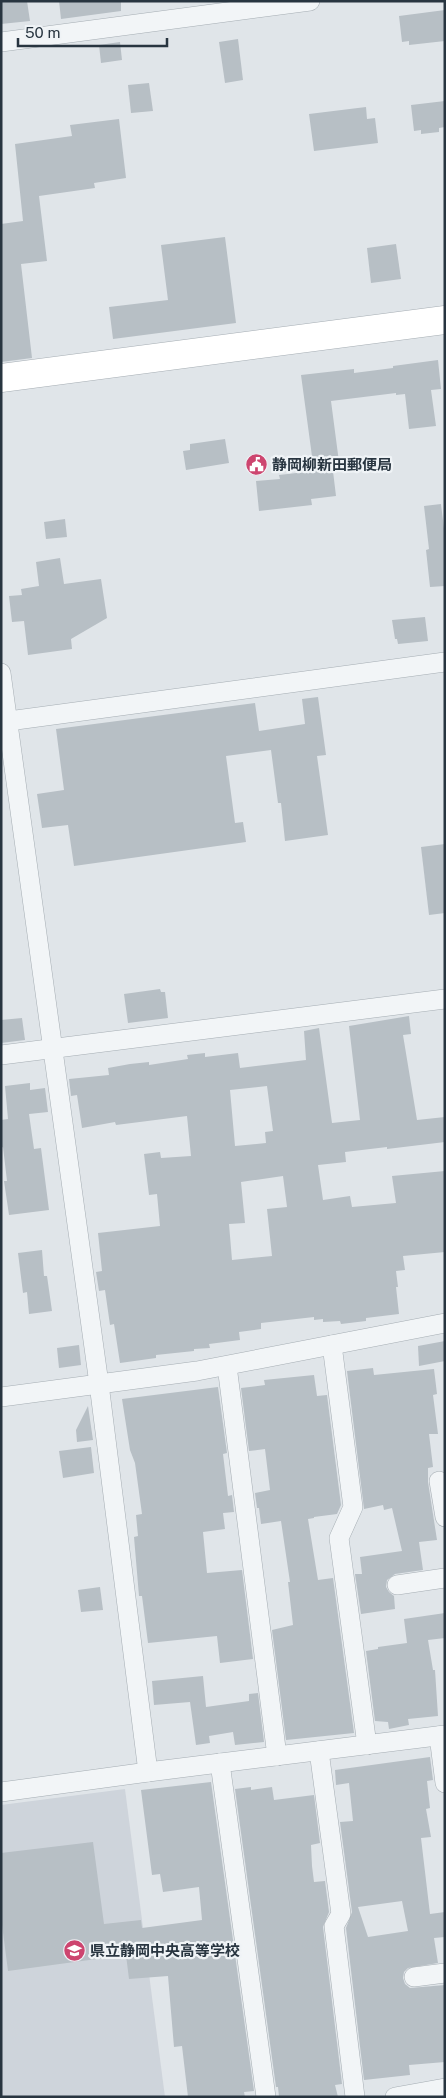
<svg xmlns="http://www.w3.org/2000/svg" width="446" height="2098" viewBox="0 0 446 2098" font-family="'Public Sans','Noto Sans JP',sans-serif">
<rect width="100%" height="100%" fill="#e0e5e9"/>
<!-- built -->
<path fill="#ced4db" d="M125,1789l40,308h-164v-292z"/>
<!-- building -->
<g fill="#b7bfc5" fill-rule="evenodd">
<path d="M1,1h26l3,20 -29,3z"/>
<path d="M59,1h62v10l-60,8z"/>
<path d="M445,10v31l-36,4v-4l-7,1 -3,-26z"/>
<path d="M238,39l5,41 -18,3 -6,-41z"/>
<path d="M120,42l2,18 -21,3 -2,-18z"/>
<path d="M149,83l4,28 -22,2 -3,-28z"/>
<path d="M445,101v26l-6,1v4l-18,2v-4l-7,1 -3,-26z"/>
<path d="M366,107l1,12 8,-1 3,25 -64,8 -5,-37z"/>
<path d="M119,119l7,59 -32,5 1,5 -56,8 8,65 -26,3 11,94 -31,4v-138l22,-3 -8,-77 57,-8 -2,-11z"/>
<path d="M225,237l11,86 -123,16 -4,-32 59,-7 -7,-55z"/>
<path d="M396,244l5,35 -30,4 -4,-35z"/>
<path d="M438,360l3,29 -10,1 5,36 -27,3 -4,-35 -9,1v-2l-65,8 8,61 -7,1 4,33 -25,3 1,6 -53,6 -3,-30 24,-2 -1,-4 35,-4 -13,-96 53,-6v4l39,-5v-2z"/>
<path d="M225,439l4,24 -43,7 -3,-19 7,-1v-6z"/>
<path d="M441,504l4,33v49l-15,1 -4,-37 3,-1 -5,-43z"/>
<path d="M65,519l2,18 -21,2 -2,-17z"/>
<path d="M60,558l4,26 37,-5 6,39 -36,21 1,10 -44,6 -4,-34 -12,1 -3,-26 13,-1 -1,-6 18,-3 -3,-24z"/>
<path d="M425,617l3,24 -30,3 -1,-5h-2l-3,-19z"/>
<path d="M318,697l8,58 -9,1 11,79 -43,6 -4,-38h-3l-7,-53 -45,6 9,67 8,-1 3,20 -172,24 -6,-41 -26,3 -5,-34 27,-4 -8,-61 199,-26 4,28 46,-7 -3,-25z"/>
<path d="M445,844v69l-16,2 -8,-68z"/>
<path d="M160,989l1,3h4l3,26 -40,5 -4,-29z"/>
<path d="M409,1016l2,18 -8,1 14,85 28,-3v25l-58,7v-2l-42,5 1,10 -28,3 5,35 27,-4 2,11 44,-4 -4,-27 53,-5v81l-42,4 2,14 -9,1 2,16h-2l3,27 -33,4v3l-25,3 -1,-3 -17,1v-3l-9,1v-3l-53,6v6l-22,3 1,8 -31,4 1,4 -16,1v2l-38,4v3l-36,5 -6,-39 -4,1 -5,-35 -6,1 -3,-19 6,-1 -4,-38 62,-7 -3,-32 -8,1 -5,-41 16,-2 1,6 30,-2 -4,-40 -71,9 -1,-3 -33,6 -5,-33 -6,1 -2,-17 40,-4 -1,-7 22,-4 19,-2v3l39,-6 -1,-4 18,-2v4l33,-4 2,15 66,-8 -2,-29 15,-3 13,95 28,-3 -11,-94zM267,1086l6,45 -8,1 1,11 -31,3 -5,-56zM283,1176l4,31 -20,2 5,47 -40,4 -3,-36 16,-1 -4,-41z"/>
<path d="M22,1018l3,22 -24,3v-23z"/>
<path d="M30,1083v7l15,-2 3,24 -19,2 5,35 7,-1 8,62 -40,5 -5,-34h3l-4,-34 -2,1v-28l7,-1 -3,-33z"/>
<path d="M42,1250l2,26h3l5,35 -23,3 -2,-22 -4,1 -5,-40z"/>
<path d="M445,1341v20l-26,5 -1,-20z"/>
<path d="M79,1345l2,20 -22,3 -2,-20z"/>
<path d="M373,1368l1,7 60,-6 3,25 -4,1 5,39h-9l4,33 -5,1v14l9,58 -18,2 4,28 -28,4 -8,6 -1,7 3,5 5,4 1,13 -34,5 -6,-40h7l-2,-17 42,-6 -10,-43 -8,2 -1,-5 -19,4 -17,-138z"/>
<path d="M314,1375l3,21 10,-1 14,110 -4,9 -23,3v1l-6,1 10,61 15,-2 21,155 -68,7 -14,-110 21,-5 -5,-43h2l-9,-61 -20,3 -2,-16h-2l-2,-15 15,-3 -5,-41 -16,2 -8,-63 24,-3 -1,-5z"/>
<path d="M218,1387l9,66 -4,1 5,42 4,-1 2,17 -11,1 2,16 -22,3 4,41 35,-3 11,89 -33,4 -3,-27 -69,7 -6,-47h-3l-5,-59 4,-1 -2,-21 6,-1 -7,-51 -5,-13 -8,-51z"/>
<path d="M88,1406l5,34 -16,2 -1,-12z"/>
<path d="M91,1447l3,26 -31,5 -4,-27z"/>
<path d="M100,1587l3,23 -22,2 -3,-22z"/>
<path d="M445,1613v25l-17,2 5,30h2l3,46 -30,3 1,6 -20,4 -1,-7 -13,-1 -9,-70 12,-2v-2l29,-4 -3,-24z"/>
<path d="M203,1676l3,31 43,-6v-7l9,-1 6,49 -29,3 -2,-13 -24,4 1,7 -14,2 -6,-43 -36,3 -2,-24z"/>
<path d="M430,1757l3,23 -6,1 3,27 -4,1 5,28 -10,1 9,76 15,-2v25l-11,1 4,25 -30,5 -4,4 -1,6 2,6 5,4 35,-3v77l-36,3 1,10 -46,5 -18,-152 6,-16 -12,-90 13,-1 -4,-38 -13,2 -1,-15zM402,1901l6,30 -40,6 -10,-30z"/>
<path d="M211,1782l43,309 -10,1 1,5h-57l-6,-51 -8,1 -6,-71 -39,3 -3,-24 -118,16 -7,-54v-64l92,-11 11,82 37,-4 1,8 60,-8 -3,-33 -36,5 -3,-18 -8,1 -11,-85z"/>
<path d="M251,1787v3l21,-3 2,13 40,-5 6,48 -9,2 1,21 2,16 11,-1 4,31 -6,15 19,157 -7,1 3,12h-59l-1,-10h-2l-41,-298z"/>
</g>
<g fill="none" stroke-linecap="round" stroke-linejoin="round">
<defs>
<g id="street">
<path d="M1,42l309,-41"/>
<path d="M1,673l98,711 49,388"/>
<path d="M1,722l444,-60"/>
<path d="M1,1055l444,-56"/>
<path d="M332,1345l21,162 -14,31 28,207"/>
<path d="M227,1366l50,390"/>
<path d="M1,1397l196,-26 248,-48"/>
<path d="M439,1481l6,36"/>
<path d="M397,1585l48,-7"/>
<path d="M439,1736l6,47"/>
<path d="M319,1751l22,163 -7,12 21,171"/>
<path d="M220,1763l46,334"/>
<path d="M1,1792l147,-20 297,-37"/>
<path d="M414,1977l31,-4"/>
<path d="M395,2097l50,-9"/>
</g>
<path id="secondary" d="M1,378l444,-58"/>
</defs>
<!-- street casing -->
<use href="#street" stroke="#a5adb3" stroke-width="20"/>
<!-- secondary casing -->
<use href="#secondary" stroke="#a5adb3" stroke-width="29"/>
<!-- street -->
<use href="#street" stroke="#f2f5f7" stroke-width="19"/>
<!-- secondary -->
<use href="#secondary" stroke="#fff" stroke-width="28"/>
</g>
<!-- icons -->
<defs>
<symbol id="civic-disc" viewBox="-11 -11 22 22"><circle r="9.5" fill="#cd456f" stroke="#eff3f6"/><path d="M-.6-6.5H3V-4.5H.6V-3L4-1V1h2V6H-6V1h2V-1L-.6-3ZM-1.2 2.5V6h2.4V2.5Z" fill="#fff"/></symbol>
<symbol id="school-disc" viewBox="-11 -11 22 22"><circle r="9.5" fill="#cd456f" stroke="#eff3f6"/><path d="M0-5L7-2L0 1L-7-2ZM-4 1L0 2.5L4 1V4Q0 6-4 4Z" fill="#fff"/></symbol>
</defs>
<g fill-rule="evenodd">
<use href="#civic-disc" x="244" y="452" width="25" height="25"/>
<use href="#school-disc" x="62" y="1938" width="25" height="25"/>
</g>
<g text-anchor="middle" stroke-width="4.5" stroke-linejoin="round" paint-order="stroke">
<!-- poi labels -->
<g font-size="15" font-weight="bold" fill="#283540" stroke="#eff3f6" text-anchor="start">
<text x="272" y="470">静岡柳新田郵便局</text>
<text x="90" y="1956">県立静岡中央高等学校</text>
</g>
</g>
<!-- border -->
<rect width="446" height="2098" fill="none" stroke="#283540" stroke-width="5"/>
<!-- scale -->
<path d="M18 38v8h149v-8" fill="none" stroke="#283540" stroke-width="2.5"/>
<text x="25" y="38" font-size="15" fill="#283540" stroke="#eff3f6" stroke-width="4" paint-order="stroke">50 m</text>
</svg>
